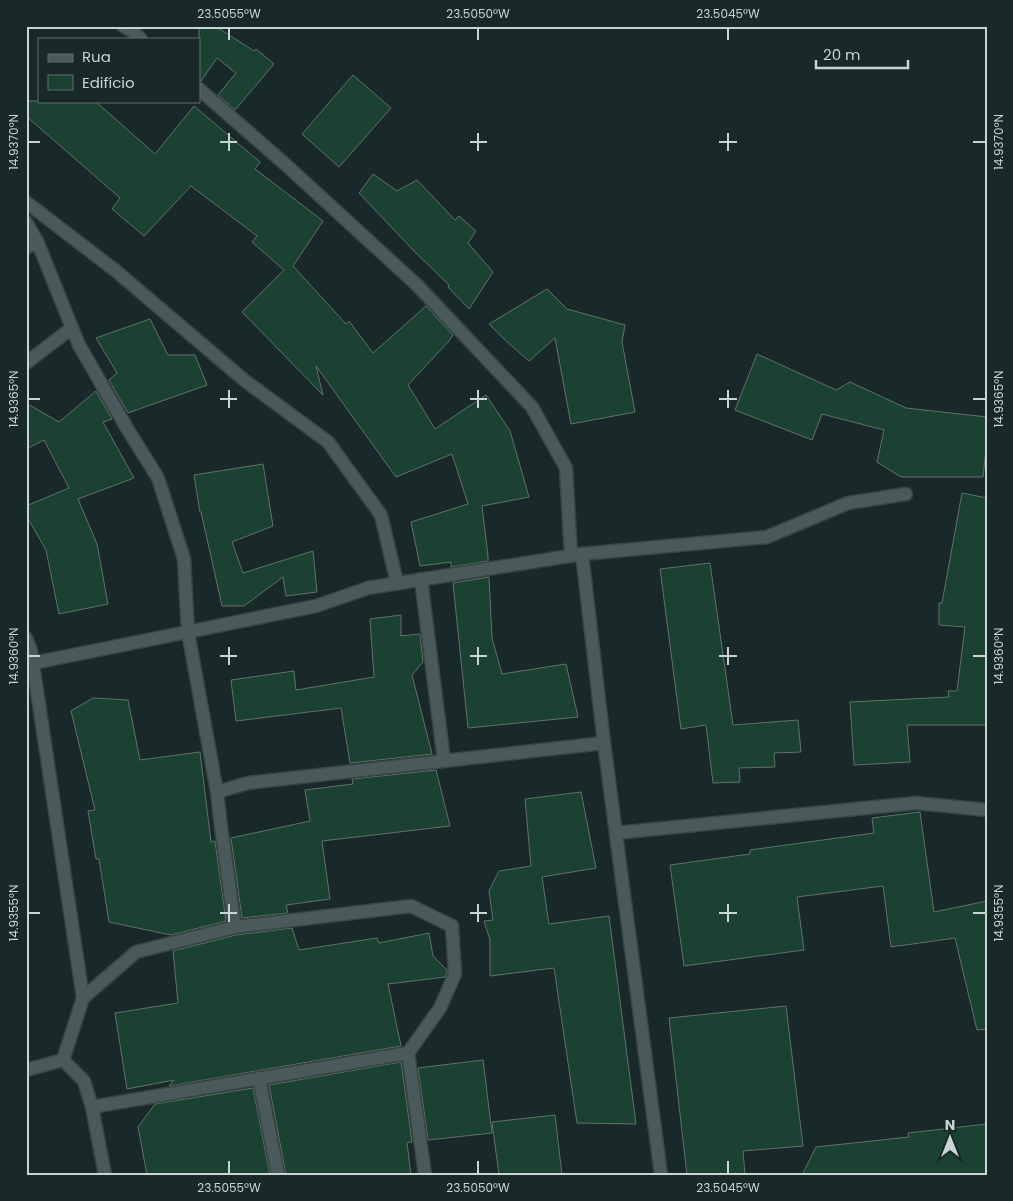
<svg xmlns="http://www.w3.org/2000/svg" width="1013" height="1201" viewBox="0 0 1013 1201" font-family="Poppins,sans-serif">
<rect width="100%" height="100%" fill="#192828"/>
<!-- building -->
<g fill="#1a4131" stroke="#63716b">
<path d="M199,26h16l39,25 2,-2 18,15 -39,46 -17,-15 18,-22 -19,-15 -16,23h-2z"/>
<path d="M353,75l38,33 -52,59 -37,-33z"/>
<path d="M26,101h69l60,53 39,-48 66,56 -5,7 68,52 -30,45 53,58 3,-3 24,32 53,-47 27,29 -5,7 -40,43 27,44 51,-34 24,36 19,66 -47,9 6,50v5l-37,6v-5l-31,4 -9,-44 57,-18 -16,-50 -56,23 -80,-111 7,29 -81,-83 42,-42 -32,-28 5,-6 -66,-50 -47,50 -32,-27 8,-11 -94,-82z"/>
<path d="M373,174l24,17 20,-11 38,40 4,-4 17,15 -8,12 25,29 -24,37 -21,-22 1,-2 -35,-34 -55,-58z"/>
<path d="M547,289l20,20 58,16 -3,17 13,70 -64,12 -16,-86 -26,23 -23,-20 -17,-17z"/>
<path d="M150,319l18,36h27l12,30 -79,28 -19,-33 8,-7 -21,-35z"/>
<path d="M757,354l79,36 14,-8 56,26 81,9v23l-4,37h-82l-24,-15 7,-32 -62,-16 -10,26 -77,-30z"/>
<path d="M96,391l16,28 -9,3 31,56 -56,21 19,45 11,60 -49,10 -13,-64 -20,-35v-9l43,-18 -25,-48 -18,9v-46l33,19z"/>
<path d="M263,464l10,62 -41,16 11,31 70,-22 4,41 -31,4 -3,-19 -39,29h-22l-21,-94h-1l-6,-37z"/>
<path d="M962,493l25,5v227h-80l3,37 -56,3 -4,-63 99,-5 -1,-6h9l8,-64 -26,-2v-22h3z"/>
<path d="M710,563l23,162 65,-5 3,32 -27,1 1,14 -36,1 1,14 -27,1 -7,-58 -25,4 -21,-160z"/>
<path d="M489,577l3,61 10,36 64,-10 12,53 -110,11 -15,-145z"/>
<path d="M401,615v21l19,-2 3,28 -11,13 20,79 -82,9 -9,-55 -105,13 -5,-41 63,-9 2,19 78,-13 -4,-58z"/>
<path d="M93,698l35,2 12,60 60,-8 11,90 4,-1 11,80 -55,14 -62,-13 -10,-63h-3l-8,-48 7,-1 -24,-99z"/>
<path d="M436,770l14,56 -128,15 8,58 -44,6 2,8 -46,5 -11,-80 79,-17 -5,-31 48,-6 -1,-5z"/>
<path d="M581,792l15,76 -54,9 7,47 60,-8 27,208 -59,-1 -23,-155 -64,8v-36l-6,-19 9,-1 -4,-29 10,-20 32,-5 -6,-67z"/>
<path d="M920,812l14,100 53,-11v128l-10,1 -22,-92 -64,9 -8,-61 -86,11 7,53 -120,16 -14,-101 80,-11v-4l124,-17 -2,-15z"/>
<path d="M292,928l7,22 78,-12 2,5 50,-10 4,23 14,14v3l-2,4 -57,7 13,62 -232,40 5,-6 -47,9 -12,-76 63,-10 -5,-52 63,-16z"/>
<path d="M786,1006l17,140 -60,5 2,24h-58l-18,-157z"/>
<path d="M483,1060l9,73 -64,7 -10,-72z"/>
<path d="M401,1062l11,80 -5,1 4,32h-125l-17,-90z"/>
<path d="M253,1088l17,87h-123l-9,-48 17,-23z"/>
<path d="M555,1115l7,60h-63l-7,-53z"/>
<path d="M987,1124v51h-185l14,-28 93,-10 -1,-4z"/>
</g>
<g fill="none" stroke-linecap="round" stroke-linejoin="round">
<defs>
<g id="minor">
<path d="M123,26l9,5 9,8"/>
<path d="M199,89l86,75 132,121 115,122 34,61 5,88"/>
<path d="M26,202l90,69 128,109 84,62 53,73 16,68"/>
<path d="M26,222l11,19"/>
<path d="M26,248l11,-7 42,104 49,85 30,48 26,81 4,73 29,160"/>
<path d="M26,363l46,-35"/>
<path d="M582,554l22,189 57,432"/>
<path d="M421,579l23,182"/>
<path d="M26,638l5,13 52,347"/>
<path d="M33,663l283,-57 52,-18 214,-34 185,-17 81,-34 58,-9"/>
<path d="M616,833l300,-30 71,7"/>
<path d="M235,927l176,-21 41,20 3,48 -15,34 -32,45 17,122"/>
<path d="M63,1060l20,-62 53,-46 99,-25 -14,-100 -4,-35 31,-9 356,-40"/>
<path d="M26,1070l37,-10 21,21 8,26 13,68"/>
<path d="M259,1078l19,97"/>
<path d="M92,1107l316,-54"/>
</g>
</defs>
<!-- minor casing -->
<use href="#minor" stroke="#384444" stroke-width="15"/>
<!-- minor -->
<use href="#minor" stroke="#4a5a5b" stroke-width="12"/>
</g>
<!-- ticks -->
<path fill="none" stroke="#cbd4d5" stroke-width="2" d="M229,28v12M478,28v12M728,28v12M229,133v18M478,133v18M728,133v18M28,142h12M220,142h17M470,142h17M719,142h18M973,142h13M229,390v18M478,390v18M728,390v18M28,399h12M220,399h17M470,399h17M719,399h18M973,399h13M229,647v18M478,647v18M728,647v18M28,656h12M220,656h17M470,656h17M719,656h18M973,656h13M229,904v18M478,904v18M728,904v18M28,913h12M220,913h17M470,913h17M719,913h18M973,913h13M229,1161v13M478,1161v13M728,1161v13"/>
<!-- border -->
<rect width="1013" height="1201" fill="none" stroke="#192828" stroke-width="55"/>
<!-- legend -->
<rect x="38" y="38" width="162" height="65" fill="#192828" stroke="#606d6d"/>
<rect x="48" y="54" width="25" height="8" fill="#4a5a5b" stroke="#606d6d"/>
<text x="82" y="62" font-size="15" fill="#cbd4d5">Rua</text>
<rect x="48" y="75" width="25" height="15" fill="#1a4131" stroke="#606d6d"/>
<text x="82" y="88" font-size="15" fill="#cbd4d5">Edifício</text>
<!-- north arrow -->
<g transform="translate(950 1138)" stroke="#192828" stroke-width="4" paint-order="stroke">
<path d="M0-4L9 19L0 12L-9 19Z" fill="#cbd4d5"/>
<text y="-8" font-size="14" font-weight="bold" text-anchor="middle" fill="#cbd4d5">N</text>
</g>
<!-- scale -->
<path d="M816 60v8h92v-8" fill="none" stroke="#cbd4d5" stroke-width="2.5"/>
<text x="823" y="60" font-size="15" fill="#cbd4d5" stroke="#192828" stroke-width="4" paint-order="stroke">20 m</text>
<rect x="28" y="28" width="958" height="1146" fill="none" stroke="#cbd4d5" stroke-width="2"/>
<g font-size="12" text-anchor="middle" fill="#cbd4d5">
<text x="229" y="18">23.5055°W</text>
<text x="478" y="18">23.5050°W</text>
<text x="728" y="18">23.5045°W</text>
<text transform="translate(14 142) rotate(-90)" y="4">14.9370°N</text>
<text transform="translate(999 142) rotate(-90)" y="4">14.9370°N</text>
<text transform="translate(14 399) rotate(-90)" y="4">14.9365°N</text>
<text transform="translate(999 399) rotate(-90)" y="4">14.9365°N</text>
<text transform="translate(14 656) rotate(-90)" y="4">14.9360°N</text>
<text transform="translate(999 656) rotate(-90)" y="4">14.9360°N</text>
<text transform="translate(14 913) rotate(-90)" y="4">14.9355°N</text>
<text transform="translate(999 913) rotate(-90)" y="4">14.9355°N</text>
<text x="229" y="1192">23.5055°W</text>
<text x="478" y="1192">23.5050°W</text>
<text x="728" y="1192">23.5045°W</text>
</g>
</svg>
